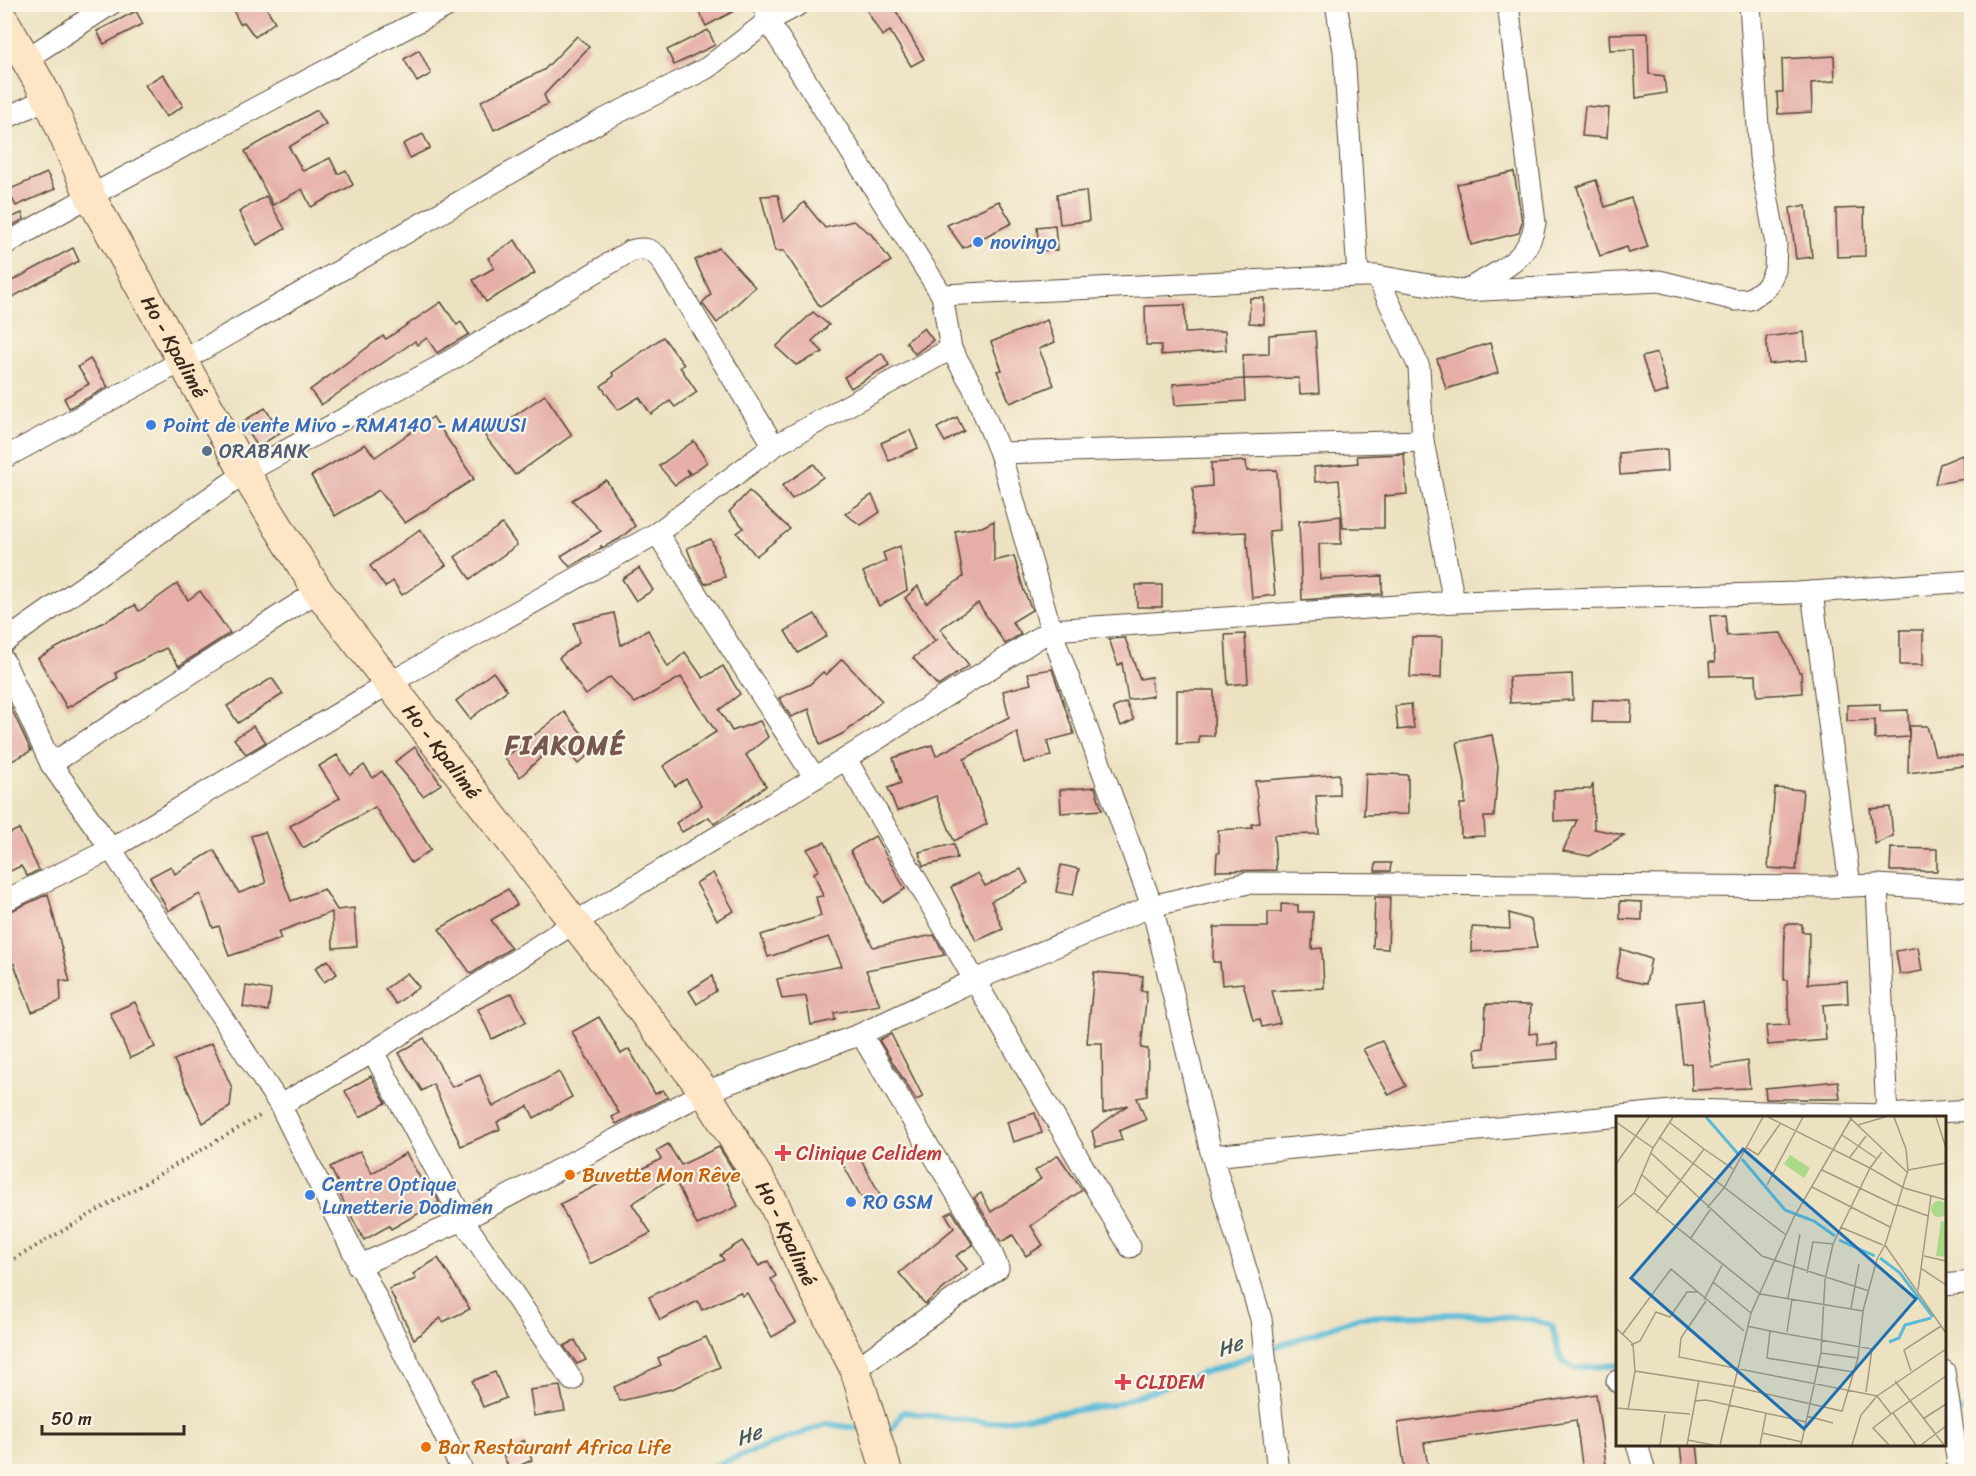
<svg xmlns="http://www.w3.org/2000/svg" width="1976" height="1476" viewBox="0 0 1976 1476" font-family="Sriracha,sans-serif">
<rect width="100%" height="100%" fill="#fcf5e5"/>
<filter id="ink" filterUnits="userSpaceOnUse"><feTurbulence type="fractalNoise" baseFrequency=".0167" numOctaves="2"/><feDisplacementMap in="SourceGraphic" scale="12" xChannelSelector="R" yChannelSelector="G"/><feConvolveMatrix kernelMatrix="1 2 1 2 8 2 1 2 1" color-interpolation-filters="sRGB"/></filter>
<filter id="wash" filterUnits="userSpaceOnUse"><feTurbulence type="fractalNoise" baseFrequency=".008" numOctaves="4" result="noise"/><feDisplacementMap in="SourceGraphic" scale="24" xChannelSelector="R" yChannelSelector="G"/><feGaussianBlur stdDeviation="1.35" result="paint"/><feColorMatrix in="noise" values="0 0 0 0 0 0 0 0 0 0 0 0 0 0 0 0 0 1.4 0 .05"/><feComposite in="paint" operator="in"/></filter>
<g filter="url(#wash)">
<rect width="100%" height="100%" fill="#ece2c2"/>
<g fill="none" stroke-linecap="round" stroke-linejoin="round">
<!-- stream -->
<g stroke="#59bad7" stroke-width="6">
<path d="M1955,1409l17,5"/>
<path d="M883,1430h8l12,-18 84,11 125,-18 248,-88 97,-3 73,5 22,7 9,35 14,7 43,-3"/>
<path d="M698,1472l128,-48 38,5"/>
</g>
</g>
<g id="blocks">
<!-- building -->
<g fill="#e5aea7">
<path d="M230,4h34l11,18 -20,15 -11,-15 -4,2z"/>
<path d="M695,4h52l-41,22z"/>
<path d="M863,4h29l32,55 -13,7 -21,-35 -8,5z"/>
<path d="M136,11l7,13 -39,20 -7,-13z"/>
<path d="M708,30l7,15 -41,20 -7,-15z"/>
<path d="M1648,33l1,41 15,2 2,17 -30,5 -2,-49 -24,1 -1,-16z"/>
<path d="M577,36l12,11 -45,48 4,9 -54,26 -13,-29 63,-31z"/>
<path d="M419,50l12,24 -14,8 -13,-23z"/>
<path d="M1834,56l1,25 -24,2 1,29 -34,2 -1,-22h6l-1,-33z"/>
<path d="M163,74l20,32 -17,11 -21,-32z"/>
<path d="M1585,106l24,2 -2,30 -25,-2z"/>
<path d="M317,110l9,14 -37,23 14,24 27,-13 8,16 8,-4 7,15 -42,22 -9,-18 -29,16 -28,-54z"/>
<path d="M423,134l7,14 -20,10 -7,-14z"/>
<path d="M1514,172l8,50 -3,11 -48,12 -14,-61z"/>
<path d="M47,173l8,16 -39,17 -8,-16z"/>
<path d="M1596,180l9,27 26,-9 17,49 -19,6 -2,-6 -27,9 -23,-69z"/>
<path d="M1086,191l3,30 -29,3 -3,-30z"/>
<path d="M778,195l6,27 20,-20 21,26 28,-7 18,13 20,27 -71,46 -36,-56h-9l-14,-55z"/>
<path d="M266,196l19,33 -28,16 -18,-33z"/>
<path d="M999,201l13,22 -49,25 -16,-23z"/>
<path d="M1806,205l6,52 -16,2 -6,-51z"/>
<path d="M1864,208l1,48 -28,1 -1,-48z"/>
<path d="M22,213l2,6 -16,9 -3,-8z"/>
<path d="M1055,225l2,25 -18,1 -2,-24z"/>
<path d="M515,240l20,33 -49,29 -13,-22 21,-12 -6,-10z"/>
<path d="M73,248l6,13 -70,38 -5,-14z"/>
<path d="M719,248l36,39 -38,36 -15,-20 9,-9 -16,-34z"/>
<path d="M1250,298h14v26l-15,-1z"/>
<path d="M441,302l16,23 4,-3 8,12 -32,19 -10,-15 -10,7 -2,-4 -94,64 -11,-15 73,-54 3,3z"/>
<path d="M1185,305v28l40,-2 1,19 -65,5v-10h-15l-1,-39z"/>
<path d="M813,312l16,13 -17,16 11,11 -27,13 -20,-18z"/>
<path d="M1047,320l8,22 -16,7 15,36 -44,18 -13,-32 5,-1 -11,-28z"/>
<path d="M924,328l9,12 -18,14 -9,-12z"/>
<path d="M1315,331l4,62 -19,1 -1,-16 -55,1 -1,-24 26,-1v-19z"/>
<path d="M1804,332l3,28 -38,4 -3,-27z"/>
<path d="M663,337l21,28 -4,2 17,25 -22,15 -5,-6 -19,13 -12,-17 -21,13 -17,-24 13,-10 -2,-3z"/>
<path d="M1490,343l8,30 -52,16 -9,-30z"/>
<path d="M882,353l7,12 -38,23 -7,-11z"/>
<path d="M1657,353l11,38 -14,4 -12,-38z"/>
<path d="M90,359l18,28 -39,21 -5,-10 25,-14 -11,-17z"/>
<path d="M1244,379l1,22 -70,4 -2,-21z"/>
<path d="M545,395l27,40 -57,40 -30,-39z"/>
<path d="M265,408l16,24 -23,15 -16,-25z"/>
<path d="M433,417l41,62 -69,44 -26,-33 -44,26 -24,-40 54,-32 10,13z"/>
<path d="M957,417l7,14 -19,11 -8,-14z"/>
<path d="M910,430l8,18 -29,13 -8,-18z"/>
<path d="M694,441l13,21 -16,12 -5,-5 3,6 -14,10 -16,-19z"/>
<path d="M1667,449l1,22 -48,4 -1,-22z"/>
<path d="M1404,454l3,40 -23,2v32h-41l-4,-48 -24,2 -1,-15 44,-4 -1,-7z"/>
<path d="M1962,455l3,24 -30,5 5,-20z"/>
<path d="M1246,461l1,10 30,-1 3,60 -11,1 6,64 -23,3 -6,-66 -53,2v-46l19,-2 -1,-23z"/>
<path d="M814,464l9,13 -31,22 -10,-13z"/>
<path d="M606,480l29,46 -16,13 -17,9 -1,-3v3l-31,19 -9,-11 40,-25 -29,-31z"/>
<path d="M749,491l41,38 -34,27 -19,-23 7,-5 -15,-16z"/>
<path d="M872,495l8,17 -19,13 -16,-11z"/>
<path d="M1341,516v28h-22l1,35 62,-3v18l-80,6 -3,-79z"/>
<path d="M994,521v40l20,-5 10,35 8,19 -20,12 9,12 -16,10 -27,-41 -38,26 29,36 -31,21 -25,-28 25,-19 -3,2 -30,-43 13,-12 8,17 37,-26 -8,-46 27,-4z"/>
<path d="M502,524l15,21 -47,34 -15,-22z"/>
<path d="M420,529l26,36 -44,30 -9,-14 -8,6 -15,-21z"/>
<path d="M711,539l14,38 -20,7 -11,-18 -7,-18z"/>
<path d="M900,546l7,44 -28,16 -16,-34 23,-11 -3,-8z"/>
<path d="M639,568l14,22 -17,11 -14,-22z"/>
<path d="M177,584l11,16 12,-9 30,42 -51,33 -13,-18 -51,25 3,5 -51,30 -29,-50 97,-53 4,6z"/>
<path d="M1136,585h26v22h-25z"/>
<path d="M614,613l7,32 27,-15 20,37 17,-15 18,26 20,-12 17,28 -21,16 13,21 28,-10 8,16 -22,18 20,31 -52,38 -5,-7 -27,15 -6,-9 26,-18 -16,-26 -11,7 -12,-20 53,-34 -35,-55 -46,26 -25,-26 -24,18 -27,-37 20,-15 -5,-20z"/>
<path d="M815,614l12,22 -29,17 -13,-22z"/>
<path d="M1725,615l2,21 54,-3 18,39h2l1,21 -45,3 -1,-21 -46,1 -1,-14h6l-5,-46z"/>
<rect x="1900" y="630" width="23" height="35"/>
<path d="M1245,634l3,49 -20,2 -3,-50z"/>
<path d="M1412,637h30l-1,41 -31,-1z"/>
<path d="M1125,638l15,41 11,-2 2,19 -25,4 -6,-37 -4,2 -9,-26z"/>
<path d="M842,659l40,42 -36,31 -26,13 -11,-36 -18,8 -12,-19 30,-13 14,-13 3,3z"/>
<path d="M1052,669l22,65 -27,7 4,15 -27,7 -7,-31 -53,27 23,65 -33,17 -18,-45 -39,15 -9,-23 13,-5 -8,-25 39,-13 4,11 73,-39 -6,-26 28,-7 -3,-11z"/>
<path d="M493,672l14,18 -37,29 -14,-18z"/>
<path d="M1572,674l1,26 -63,3 -1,-26z"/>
<path d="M272,678l11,16 -45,29 -11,-17z"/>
<path d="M1177,690h37v46h-15v7l-22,1z"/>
<path d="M4,693l27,58 -27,14z"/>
<path d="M1593,700l39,1 -1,21h-39z"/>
<path d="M1126,702l8,18 -13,6 -8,-18z"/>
<path d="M1411,704l3,24 -16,2 -3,-24z"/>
<path d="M1880,704v7l28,-1 1,27 -34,2v-19l-28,1v-16z"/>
<path d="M564,712l31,37 -17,15 -19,-24 -39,37 -15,-19z"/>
<path d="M253,726l13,16 -20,12 -12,-15z"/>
<path d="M1909,726h18l8,29 36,1v9l-63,8z"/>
<path d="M1492,735l6,31 -4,51h-10l1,19 -24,1 -1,-33h5v-20l-8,-42z"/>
<path d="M415,747l26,37 -18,12 -28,-34z"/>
<path d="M337,755l13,20 14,-10 9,13 9,-7 49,79 -20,13 -36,-56 -72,41 -13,-22 50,-28 -21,-32z"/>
<path d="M1366,773l42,2v39l-44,1z"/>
<path d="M1339,774v21l-23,1 3,38 -45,1 2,35 -60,1 1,-18h2l-1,-23 34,-2v-4l8,-1 -5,-42z"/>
<path d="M1593,784l1,45 30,6 -35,21 -26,-5 14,-31 -23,1v-31l37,-1z"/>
<path d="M1095,787l7,23 -41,3 -1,-23z"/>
<path d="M1775,788l28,2 -7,80 -28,-2z"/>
<path d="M1890,807l3,29 -18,8 -5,-35z"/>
<path d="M19,829l20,41 -12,6 -6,-10 -17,8v-38z"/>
<path d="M265,832l26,69 33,-12 13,21 17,-2 3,38 -24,2 -1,-36 -54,20 3,7 -52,17 -10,-30 -6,2 -13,-34 -32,17 -18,-34 21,-11 4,8 39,-24 25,43 27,-10 -15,-47z"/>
<path d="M875,836l30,53 -22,14 -33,-52z"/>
<path d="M825,842l48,105 61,-12 11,20 -79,15 14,35 -46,8 1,7 -24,5 -5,-29 -24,3 -5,-20 65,-13 -13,-29 -61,20 -7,-22 60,-19 -5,-19 7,-1 -9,-23 5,-3 -12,-21z"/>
<path d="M954,844l3,14 -34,8 -4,-14z"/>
<path d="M1891,848l46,1v22h-47z"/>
<path d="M1376,863h15l-1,8h-15z"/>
<path d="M1061,865l18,4 -6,26 -17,-3z"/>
<path d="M1021,869l7,14 -37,18 12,28 -27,12 -25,-54 27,-14 7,13z"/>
<path d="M713,873l21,38 -17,9 -21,-37z"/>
<path d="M508,889l9,16 -26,15 20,28 -40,26 -32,-45z"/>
<path d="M48,894l22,88 -10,-2 1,21 -29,11 -18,-48 -10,-2v-48z"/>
<path d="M1375,897h15l-2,52 -15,-1z"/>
<path d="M1620,901l22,1v18l-22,-1z"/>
<path d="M1281,904l17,1v7h15l-1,37 10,-1 2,40 -52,3 8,32 -18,4 -2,-8 -7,1 -10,-37 -21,2 -2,-23h-7l1,-35h54v-15h13z"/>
<path d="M1509,913l22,7 6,28 -66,4 1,-25 38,2z"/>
<path d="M1785,924h17v8h7l-1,52 39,-3 1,22 -25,2 3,35 -58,5 -2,-19 23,-1 -2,-45h-3z"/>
<path d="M1918,947l4,24 -22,4 -4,-24z"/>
<path d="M1621,949l30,10 -5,25 -30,-6z"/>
<path d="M328,960l9,14 -13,8 -9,-14z"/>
<path d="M1094,972l49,4 -2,15h6l-6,57 7,1 -1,47 -10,2 9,22 -27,11 3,9 -26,7 -4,-16 36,-26 -25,8 -1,-70h-15z"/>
<path d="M407,973l12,14 -23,17 -11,-15z"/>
<path d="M712,976l4,15 -19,13 -8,-13z"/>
<path d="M246,986l25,4 -3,21 -25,-4z"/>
<path d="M512,993l14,29 -34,17 -14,-30z"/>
<path d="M1703,1000l8,67 36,-6 3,27 -58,2 -1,-27 -8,1 -7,-61z"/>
<path d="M135,1002l20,45 -25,11 -20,-45z"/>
<path d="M1486,1004l45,1 -2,29 8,-1 1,12 19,-2 1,16 -81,7 -2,-17 9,-1z"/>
<path d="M599,1017l22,37 8,-5 26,45 8,-4 5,7 -52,27 -4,-7 7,-4 -47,-81z"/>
<path d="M891,1034l32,63 -7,3 -37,-60z"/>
<path d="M424,1038l28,49 28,-12 13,32 66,-35 13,25 -38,21 -6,-12 -31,16 3,7 -39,17 -28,-62 -11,7 -23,-38z"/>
<path d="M1382,1041l24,45 -17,9 -26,-46z"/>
<path d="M212,1043l20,45 -2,19 -27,16 -29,-63z"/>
<path d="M371,1076l15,27 -26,14 -15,-26z"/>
<path d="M1838,1081l2,18h-74l-1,-11z"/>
<path d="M1035,1113l7,20 -29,9 -6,-20z"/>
<path d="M668,1144l13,21 38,-18 16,26 -10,5 13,28 -41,19 -19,-39 -7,-8 -39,26 19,29 -61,31 -30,-60 55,-28 3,6 43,-23 -5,-8z"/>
<path d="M360,1151l12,22 34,-20 21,37 4,-3 8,15 -48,27 -2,-3 -25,14 -28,-53 3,-2 -9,-18z"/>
<path d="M857,1152l26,48 -15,9 -27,-48z"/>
<path d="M1058,1155l24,35 -51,36 12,19 -17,11 -13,-21 -12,7 -27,-44 7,-5 10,19 50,-33 -6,-8z"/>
<path d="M952,1211l21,34 -17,11 11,13 -42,35 -26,-31 55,-45 -8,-13z"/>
<path d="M742,1241l17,25 9,-5 8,15 -5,3 25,44 -24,14 -25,-44 -5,3 -2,-4 -38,18 -4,-9 -38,19 -11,-23 75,-37 -4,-5z"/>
<path d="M438,1258l32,51 -27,13 -2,-4 -27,21 -25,-50 27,-10 -3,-5z"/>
<path d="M706,1337l14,30 -48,22 -52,12 -6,-14 47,-22 -3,-7z"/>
<path d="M575,1340l11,20 -9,4 -13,-18z"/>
<path d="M495,1372l11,26 -23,9 -11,-26z"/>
<path d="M560,1386l5,25 -31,5 -4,-26z"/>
<path d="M1596,1394l11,78h-24l-7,-52 -152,23 5,29h-24l-7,-49z"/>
<path d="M524,1440l8,20 -22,10 -9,-19z"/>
<path d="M1680,1444h17l3,28h-17z"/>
</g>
</g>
</g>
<g filter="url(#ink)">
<use href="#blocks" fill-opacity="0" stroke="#564637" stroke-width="1.5"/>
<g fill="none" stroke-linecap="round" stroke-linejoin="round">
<defs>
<g id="street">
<path d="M763,4l5,17 174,274 9,54 22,38 27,66 51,177 101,276 60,250 49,163 17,153"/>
<path d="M1336,4l8,47 14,225"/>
<path d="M26,59l85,-55"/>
<path d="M4,119l44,-21"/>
<path d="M4,245l86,-49 361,-192"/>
<path d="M1377,276l42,91 4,74 31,161"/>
<path d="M1470,288c29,-17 60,-28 65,-65l-27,-219"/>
<path d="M942,295l416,-19h19l87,15 195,-10 77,19 14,-1 17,-12 8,-17 1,-26 -16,-87 -10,-153"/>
<path d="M774,446l177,-97"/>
<path d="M1000,453l423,-12"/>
<path d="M4,458l178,-97 419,-240 106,-53 61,-47 32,-17"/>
<path d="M657,533l158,245"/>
<path d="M1812,592l38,294"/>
<path d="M4,642l241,-169 208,-114 177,-108c14,-4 21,-3 31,9l113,186 -117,87 -269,151 -277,165 -107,52"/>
<path d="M4,661l47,103 60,85 169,256 183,367"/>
<path d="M846,759l284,488"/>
<path d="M51,764l267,-173"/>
<path d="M1877,885l10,233"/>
<path d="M373,1052l90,168 109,160"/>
<path d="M280,1105l93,-53 201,-129 241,-145 236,-148 403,-28 342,-9 176,-12"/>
<path d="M1212,1156l470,-46 204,5 86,-5"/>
<path d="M358,1266l105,-46 242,-128 156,-58 114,-54 177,-74 96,-23 580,4 49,-2 95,6"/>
<path d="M1944,1285l28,-3"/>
<path d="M855,1369l143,-101 -7,-17 -130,-217"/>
<path d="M1944,1371l15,101"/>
<path d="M1617,1381l1,1"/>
<path d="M1637,1444l8,28"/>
</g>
<g id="secondary">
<path id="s1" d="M4,21l44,77 42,98 155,277 73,118 387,501 68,110 28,62 54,105 32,103"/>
</g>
</defs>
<!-- street casing -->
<use href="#street" stroke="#564637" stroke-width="23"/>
<!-- secondary casing -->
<use href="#secondary" stroke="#564637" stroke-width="32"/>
<!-- path -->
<path stroke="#564637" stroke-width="4" stroke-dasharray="1.5 4.5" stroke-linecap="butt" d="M4,1265l259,-151"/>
<!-- street -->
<use href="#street" stroke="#fff" stroke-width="21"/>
<!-- secondary -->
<use href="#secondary" stroke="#fde5c5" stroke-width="30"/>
</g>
</g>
<!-- markers -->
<g fill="#3f7fe0" stroke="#fcf5e5" stroke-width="2">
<circle cx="978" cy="242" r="6"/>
<circle cx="151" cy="425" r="6"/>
<circle cx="310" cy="1195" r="6"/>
<circle cx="851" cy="1202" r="6"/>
</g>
<circle fill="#5c6f8a" stroke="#fcf5e5" stroke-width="2" cx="207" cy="451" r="6"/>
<g fill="#e0444e" stroke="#fcf5e5" stroke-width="2">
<path d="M780 1144h6v6h6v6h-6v6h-6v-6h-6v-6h6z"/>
<path d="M1120 1373h6v6h6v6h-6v6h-6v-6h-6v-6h6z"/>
</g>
<g fill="#e8710a" stroke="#fcf5e5" stroke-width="2">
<circle cx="570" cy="1175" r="6"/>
<circle cx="426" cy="1447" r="6"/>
</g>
<g text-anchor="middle" stroke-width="4.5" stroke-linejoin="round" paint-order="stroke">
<!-- shop labels -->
<g font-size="20" fill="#366cbe" stroke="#fcf5e5" text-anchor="start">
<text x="990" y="249">novinyo</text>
<text x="163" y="432">Point de vente Mivo - RMA140 - MAWUSI</text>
<text x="322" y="1191">Centre Optique<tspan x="322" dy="23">Lunetterie Dodimen</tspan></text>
<text x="863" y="1209">RO GSM</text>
</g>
<!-- street labels -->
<g font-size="20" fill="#3b2a1e" stroke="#fcf5e5">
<text dy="7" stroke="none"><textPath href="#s1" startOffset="368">Ho - Kpalimé</textPath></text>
<text dy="7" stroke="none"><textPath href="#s1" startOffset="854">Ho - Kpalimé</textPath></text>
<text dy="7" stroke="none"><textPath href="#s1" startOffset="1448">Ho - Kpalimé</textPath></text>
</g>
<!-- service labels -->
<g font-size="20" fill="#4e5e75" stroke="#fcf5e5" text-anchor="start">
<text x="219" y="458">ORABANK</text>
</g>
<!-- health labels -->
<g font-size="20" fill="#be3a42" stroke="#fcf5e5" text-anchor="start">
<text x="796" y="1160">Clinique Celidem</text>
<text x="1136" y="1389">CLIDEM</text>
</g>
<!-- food labels -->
<g font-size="20" fill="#c56008" stroke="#fcf5e5" text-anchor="start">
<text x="582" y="1182">Buvette Mon Rêve</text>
<text x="438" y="1454">Bar Restaurant Africa Life</text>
</g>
<!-- water labels -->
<g font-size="21" font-style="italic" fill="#465c5f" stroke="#fcf5e5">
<text transform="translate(1230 1346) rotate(-20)" y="7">He</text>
<text transform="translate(749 1435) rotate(-20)" y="7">He</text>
</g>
<!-- district labels -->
<g font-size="26" font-weight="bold" letter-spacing="1.5" fill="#76584e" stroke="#fcf5e5">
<text x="565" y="754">FIAKOMÉ</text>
</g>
</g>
<!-- overview -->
<g transform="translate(1616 1116)">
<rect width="330" height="330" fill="#ece2c2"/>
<path d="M174,39l20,13 -6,10 -20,-14zM315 93a8 8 0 1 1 16 0a8 8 0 1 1-16 0ZM325,105l5,1v35l-10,-1z" fill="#a8da89"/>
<path fill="none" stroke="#59bad7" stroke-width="3" d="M90,1l33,38M126,43l43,51 29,11 21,15M223,124l36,16M264,142l20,15 33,44M273,226l10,-4 6,-13 26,-7"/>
<path fill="none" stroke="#a59880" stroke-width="1.5" d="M152,1l102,51 12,-16M233,1l59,56M278,1l12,32 2,21 -23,75 61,88M320,1l10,31M0,6l37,26M53,6l35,27M242,9l27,-8M226,19l34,23M43,21l127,98M131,32l11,7 22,-31M35,37l111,103 107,35M234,41l16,-21M0,48l33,-47M206,54l75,36M292,54l38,-7M25,58l27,24M151,69l36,-68M196,71l78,40M288,72l42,12M18,77l126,101 103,17M282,89l30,11M91,92l17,-20 39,-71M0,93l18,-16 19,-45 20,-31M40,97l48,-64 29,20M224,111l43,18M74,123l20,-29M308,140l22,5M306,153l24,16M191,157l6,-31 20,2M97,166l38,31M302,174l13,-94M172,182l12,-64M88,184l18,-35M90,185l-25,37 -2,19 198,39 69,-47M235,192l8,-44M131,210l23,5M0,212l17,16 2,27 96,15 111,25 16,-53 5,-47 14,-52 8,-14M171,216l5,-33M6,219l49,-66 73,62M15,229l9,-4 16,-29 14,5 17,-25h10M205,237l37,5M295,255l-7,-21 37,-24M237,256l-86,-14 3,-27 102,18 -6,43M279,265l49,64M78,285l12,-1 100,22M0,292l74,6M12,294l7,-39M277,297l23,32M191,300l26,7M307,303l23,-15M146,317l40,9M72,324l25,5M44,329l5,-31M71,329l12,-65M104,329l31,-132 43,-96 58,-100M144,329l6,-32M185,329l20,-92 4,-73 8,-36 37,-76 34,20M236,329l9,-30 16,-19 14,18 55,-38M273,329l-16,-17 18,-14M305,329l25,-19"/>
<path fill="#1f6fb2" fill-opacity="0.15" stroke="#1f6fb2" stroke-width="3" d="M127,33l173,150 -112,130 -173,-151z"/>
<rect width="330" height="330" fill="none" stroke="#3b2a1e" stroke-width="3"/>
</g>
<!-- margin -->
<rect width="1976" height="1476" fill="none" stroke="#fcf5e5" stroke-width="24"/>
<!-- scale -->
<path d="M42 1425v9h142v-9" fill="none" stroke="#3b2a1e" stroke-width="3"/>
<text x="51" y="1425" font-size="18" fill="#3b2a1e" stroke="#fcf5e5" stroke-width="4.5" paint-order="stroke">50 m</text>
</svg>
